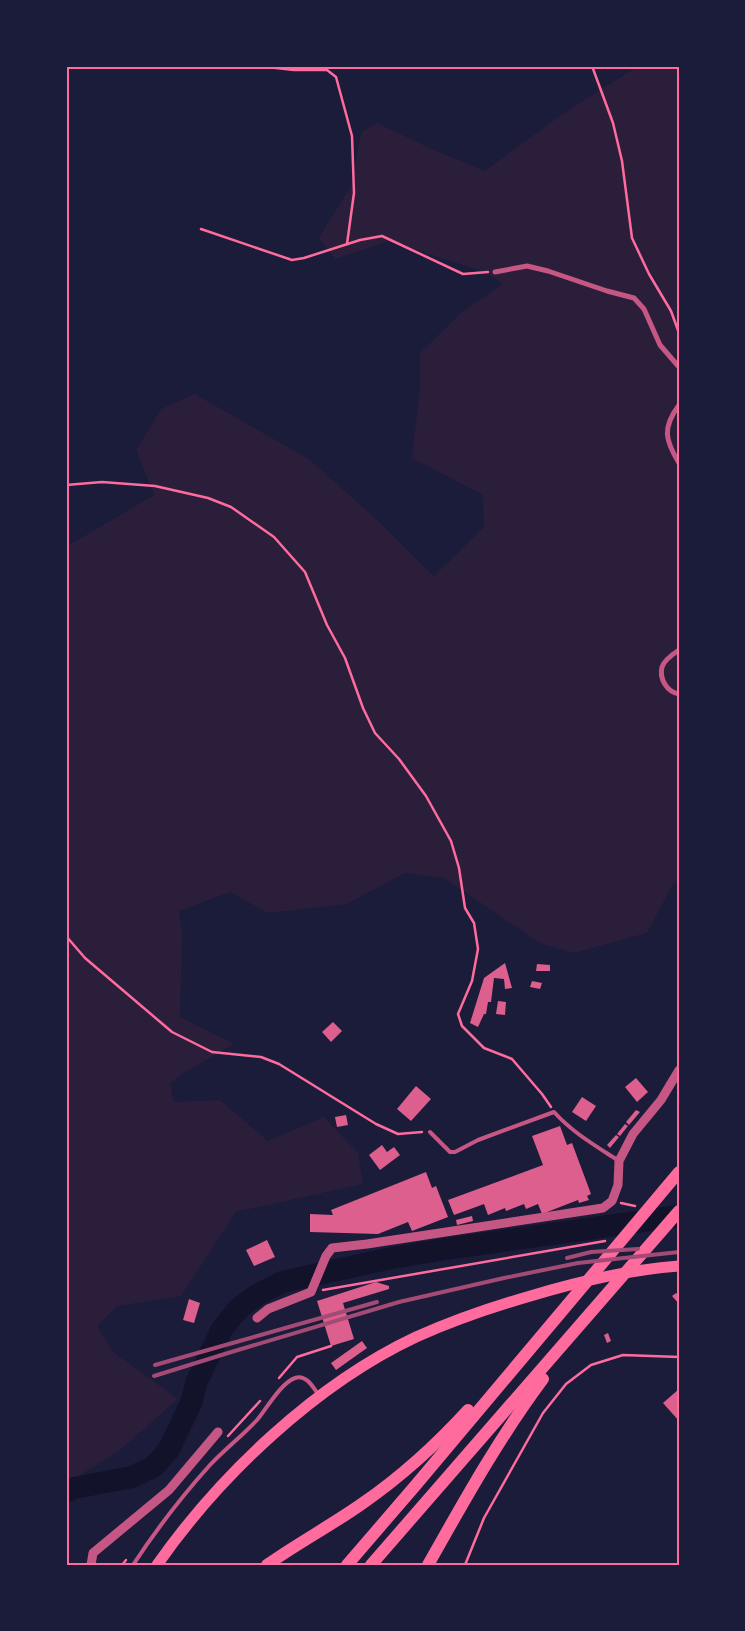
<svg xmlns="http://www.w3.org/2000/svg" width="745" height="1631" viewBox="0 0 745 1631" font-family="Rubik,sans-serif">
<rect width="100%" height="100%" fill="#1b1b3a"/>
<!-- green -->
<path fill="#2a1e3b" d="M638,66h41v816l-6,2 -26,49 -73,20 -34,-10 -96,-65 -39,-5 -58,31 -79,9 -38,-21 -51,19 3,22 -2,84 54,27 -49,28 -15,11 4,19 46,-2 48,41 56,-24 34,36 5,31 -127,28 -55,84 -64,10 -20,20 16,26 65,47 -59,52 -53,33v-937l88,-52 -18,-45 25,-41 34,-15 114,65 67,60 58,57 50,-49 -1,-32 -71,-37 8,-70v-35l42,-41 41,-28 -18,-12 -96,-31 -54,18 -16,-21 33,-54 9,-52 16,-9 55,26 53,22 79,-58z"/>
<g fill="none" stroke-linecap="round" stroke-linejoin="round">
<!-- river -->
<path stroke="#12122b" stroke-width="22" d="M66,1492l8,-4 58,-11 21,-10 15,-16 24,-50 4,-18 26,-54 17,-21 18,-13 25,-13 110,-24 53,-9 234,-33"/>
</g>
<!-- building -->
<g fill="#dd5f8e">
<path d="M505,963l7,25 -7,1 -1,-10 -10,-1 -3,24h-3l-2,12h-2l-6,13 -8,-4 14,-45z"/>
<path d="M537,964l13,1v6h-14z"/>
<path d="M532,981l10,2 -2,6 -10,-2z"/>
<path d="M498,1001l8,1 -1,13 -9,-1z"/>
<path d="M333,1022l9,9 -11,11 -9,-10z"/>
<path d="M636,1078l12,14 -11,10 -12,-15z"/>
<path d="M416,1086l15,13 -20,22 -14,-12z"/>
<path d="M582,1097l14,9 -10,15 -14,-9z"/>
<path d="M636,1110l4,2 -11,13 -3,-3z"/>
<path d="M346,1115l2,10 -11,2 -2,-10z"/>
<path d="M625,1124l3,2 -8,10 -3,-2z"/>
<path d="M560,1126l7,19 5,-2 19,51 -4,2 2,4 -10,3 -1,-3 -36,14 -4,-10 -12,5 -2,-5 -18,7 -1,-3 -17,7 -4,-11 -30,11 -6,-15 95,-35 -11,-29z"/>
<path d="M616,1135l3,2 -9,11 -3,-3z"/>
<path d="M382,1145l5,7 7,-5 6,8 -20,15 -11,-15z"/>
<path d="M426,1172l6,16 4,-2 12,31 -36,14 -4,-9 -30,12 -68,-2v-18l23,1 -2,-5z"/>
<path d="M472,1216l1,5 -16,4 -1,-5z"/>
<path d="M267,1240l8,17 -21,9 -8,-16z"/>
<path d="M376,1282l13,4v3l-46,14 11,36 -23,7 -14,-45z"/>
<path d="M676,1293l3,3v8l-7,-8z"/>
<path d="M189,1299l11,4 -6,20 -11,-3z"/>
<path d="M608,1333l3,8 -4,2 -3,-8z"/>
<path d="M362,1341l5,7 -31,22 -5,-7z"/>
<path d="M679,1389v32l-16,-18z"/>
</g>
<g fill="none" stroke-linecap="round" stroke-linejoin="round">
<!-- path -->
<g stroke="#ff6b9d" stroke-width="2.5">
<path d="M258,66l36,4h33l9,7 16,59 2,57 -7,51"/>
<path d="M592,66l21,57 9,38 10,77 17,36 22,37 8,22"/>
<path d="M201,229l91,31 12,-2 56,-18 22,-4 81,38 25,-2"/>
<path d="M66,485l36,-3 53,4 53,12 23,9 43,30 31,35 22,53 18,33 18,50 12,25 24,26 27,37 25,45 8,27 6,40 9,15 4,26 -6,32 -14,33 4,12 22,22 28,11 30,35 9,13"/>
<path d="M66,936l19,22 87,74 40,20 49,5 18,7 97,60 22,10 24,-2"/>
<path d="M621,1203l14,3"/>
<path d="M323,1290l282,-49"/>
<path d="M279,1378l18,-21 34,-11"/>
<path d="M228,1436l32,-35"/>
<path d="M122,1565l4,-5"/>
<path d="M465,1565l19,-47 59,-105 23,-29 25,-19 32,-10 56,2"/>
</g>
<!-- service -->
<g stroke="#c65784" stroke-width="4">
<path d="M430,1132l20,20h5l23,-12 76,-28c19,21 42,34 65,49"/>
<path d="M133,1565c23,-35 49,-69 77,-100 15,-16 32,-29 47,-45 10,-12 24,-37 38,-42 11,-4 18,9 23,16"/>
</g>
<!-- minor -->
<g stroke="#c65784" stroke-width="5">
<path d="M495,272l32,-6 21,5 59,20 27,7 10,11 16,36 19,22"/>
<path d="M679,405c-17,23 -14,35 0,58"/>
<path d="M679,650c-6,4 -15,10 -17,17 -3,12 5,25 17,27"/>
</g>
<!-- tertiary -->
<g stroke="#c65784" stroke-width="9">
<path d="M257,1318l11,-9 43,-17 15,-36 6,-8 35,-4 236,-36 9,-7 6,-16 1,-24 14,-27 28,-34 18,-30"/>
<path d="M91,1565l2,-12 76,-63 49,-58"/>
</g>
<!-- trunk -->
<path stroke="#ff6b9d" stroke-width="11" d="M157,1565c63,-90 159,-181 259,-228 36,-16 73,-29 111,-40 49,-15 100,-27 152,-31"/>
<!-- motorway -->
<g stroke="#ff6b9d" stroke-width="12">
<path d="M267,1565c31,-22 65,-40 96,-62 39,-27 73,-58 105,-93"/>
<path d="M347,1565l68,-79 264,-314"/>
<path d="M371,1565l308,-354"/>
<path d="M428,1565c36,-64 71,-127 115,-186"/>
</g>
<!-- rail -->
<g stroke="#a44b75" stroke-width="4">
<path d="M567,1258l24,-6 47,-3"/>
<path d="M155,1365l222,-63"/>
<path d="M154,1376l74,-23 171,-51 105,-24 74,-15 101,-11"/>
</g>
</g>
<!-- border -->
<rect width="745" height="1631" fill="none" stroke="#1b1b3a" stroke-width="135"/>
<rect x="68" y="68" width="610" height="1496" fill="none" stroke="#ff6b9d" stroke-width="2"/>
</svg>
